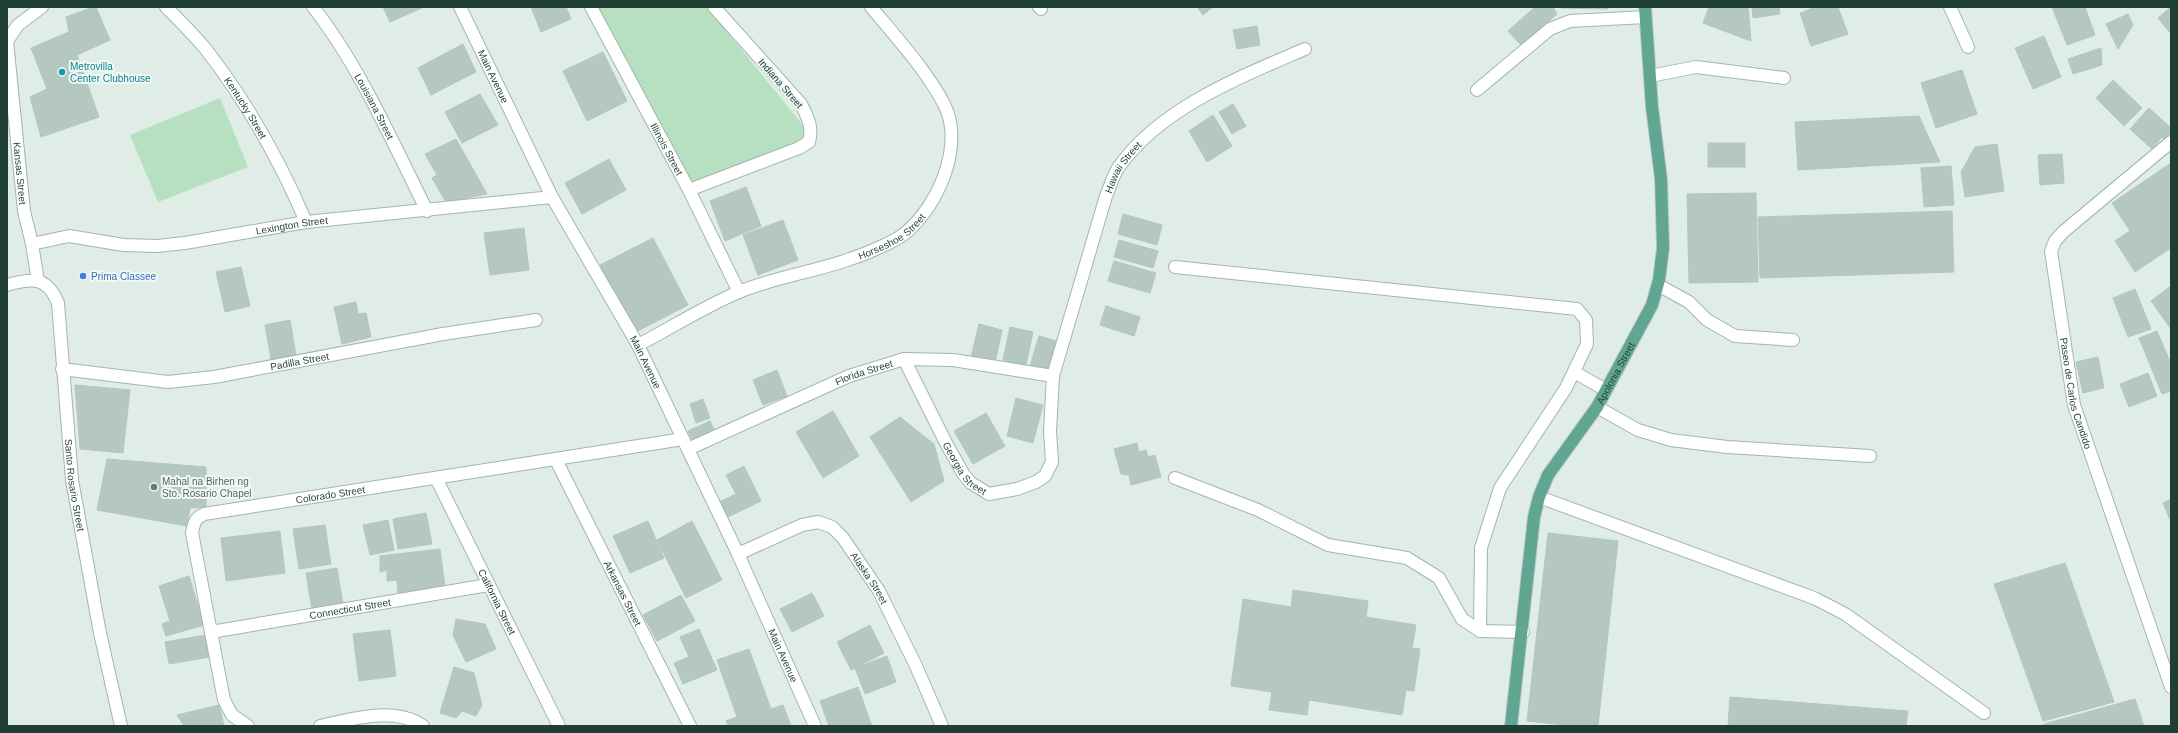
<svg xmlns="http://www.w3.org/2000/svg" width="2178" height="733" viewBox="0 0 2178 733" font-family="Helvetica,sans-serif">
<rect width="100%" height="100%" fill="#e0ede7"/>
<!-- green -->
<g fill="#b7e0c1">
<path d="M596,7h111l99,122 -1,11 -114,45z"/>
<path d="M220,98l28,69 -90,35 -28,-67z"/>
</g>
<!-- building -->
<g fill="#b5c8c0" stroke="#b2c7be">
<path d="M93,7h3l14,33 -33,15 22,62 -58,20 -11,-40 17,-8 -16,-41 38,-16 -3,-15z"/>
<path d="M383,7h41l-34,15z"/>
<path d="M531,7h35l5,12 -30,13z"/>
<path d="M1197,7h16l-10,8z"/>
<path d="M1535,7h18l4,7 -35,32 -14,-15z"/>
<path d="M1561,7h47v2l-47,-1z"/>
<path d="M1709,7h39l3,34 -48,-18z"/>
<path d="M1752,7h27l1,7 -27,4z"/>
<path d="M1816,7h22l10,27 -37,12 -11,-33z"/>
<path d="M2052,7h33l10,28 -28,10z"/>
<path d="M2171,7v27l-13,-16z"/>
<path d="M2128,14l5,11 -15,24 -12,-25z"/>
<path d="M1257,26l3,19 -23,4 -4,-19z"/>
<path d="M2044,36l17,41 -28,12 -18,-41z"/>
<path d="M463,44l13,28 -45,23 -13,-27z"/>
<path d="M2101,48l1,17 -29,9 -5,-15z"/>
<path d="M603,52l24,49 -40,20 -24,-50z"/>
<path d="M1962,70l15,44 -41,14 -15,-45z"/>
<path d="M2113,80l29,28 -18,18 -28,-28z"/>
<path d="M480,94l18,31 -36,18 -17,-31z"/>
<path d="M1233,104l13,22 -14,8 -13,-22z"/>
<path d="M2149,108l22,20v8l-4,5 -5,-4 -10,12 -22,-20z"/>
<path d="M1213,115l19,31 -25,16 -18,-31z"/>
<path d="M1919,116l21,46 -142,8 -3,-48z"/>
<path d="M456,139l31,55 -41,8 -14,-24 5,-3 -12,-21z"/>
<rect x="1708" y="143" width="37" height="24"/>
<path d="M1997,144l7,47 -39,6 -4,-25 14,-25z"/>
<path d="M2062,154l2,29 -24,2 -2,-30z"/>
<path d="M609,159l17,31 -44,24 -17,-31z"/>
<path d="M2171,163v85l-36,24 -20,-31 15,-10 -18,-28z"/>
<path d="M1951,166l3,39 -30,2 -3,-39z"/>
<path d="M746,187l15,39 -36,15 -15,-40z"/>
<path d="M1756,193l2,89 -69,1 -2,-89z"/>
<path d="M1952,211l2,61 -194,6 -2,-61z"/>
<path d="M1123,214l39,11 -5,20 -39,-11z"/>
<path d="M783,220l15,40 -40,15 -15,-40z"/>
<path d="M524,228l5,42 -39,5 -6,-42z"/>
<path d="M653,238l35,67 -54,28 -34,-68z"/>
<path d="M1119,240l39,11 -5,17 -39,-11z"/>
<path d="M1114,261l42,12 -6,20 -42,-12z"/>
<path d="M241,267l9,39 -25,6 -9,-40z"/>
<path d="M2171,286v43l-20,-28z"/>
<path d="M2135,289l16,40 -23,8 -15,-39z"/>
<path d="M356,302l2,12 8,-1 5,24 -29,7 -8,-37z"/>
<path d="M1106,306l34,11 -6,19 -34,-11z"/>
<path d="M290,320l6,35 -25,4 -6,-34z"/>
<path d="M979,324l23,6 -7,33 -24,-6z"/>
<path d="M1010,327l23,5 -7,33 -23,-5z"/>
<path d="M2157,331l14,33v27l-9,3 -23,-56z"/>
<path d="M1039,336l18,5 -8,31 -19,-6z"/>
<path d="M2098,357l6,31 -21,5 -7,-31z"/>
<path d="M777,370l10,26 -24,9 -10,-25z"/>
<path d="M2148,373l9,23 -28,11 -9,-23z"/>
<path d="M75,385l55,5 -7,63 -43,-4z"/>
<path d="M1016,398l27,7 -10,38 -26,-7z"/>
<path d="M703,399l7,19 -14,5 -6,-19z"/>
<path d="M833,411l26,45 -36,22 -27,-46z"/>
<path d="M986,413l19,33 -32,18 -19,-33z"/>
<path d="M900,417l34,27 10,37 -33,21 -41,-65z"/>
<path d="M710,421l6,13 -21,11 -7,-14z"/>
<path d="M1137,443l2,9 7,-2 2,7 7,-2 6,22 -30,8 -2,-10 -8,-1 -7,-25z"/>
<path d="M107,459l99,8v40l-16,1 -3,18 -90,-16z"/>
<path d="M744,466l17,35 -35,17 -7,-16 17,-8 -10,-19z"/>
<path d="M2171,499v23l-8,-19z"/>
<path d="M426,513l6,31 -34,5 -5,-30z"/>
<path d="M388,520l6,30 -24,5 -7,-30z"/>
<path d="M648,521l16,37 -34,15 -17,-37z"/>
<path d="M692,521l30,59 -36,18 -29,-58z"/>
<path d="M325,525l6,39 -32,5 -6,-40z"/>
<path d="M280,531l5,42 -59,8 -5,-43z"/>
<path d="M1548,533l70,8 -20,185h-25l-46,-5z"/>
<path d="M440,549l5,38 -47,6 -1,-13 -10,1v-11l-7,2v-16z"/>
<path d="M2065,563l49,139 -71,19 -49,-137z"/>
<path d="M337,568l6,37 -31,5 -6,-37z"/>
<path d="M189,576l15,49 -38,11 -4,-12 8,-3 -11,-35z"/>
<path d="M1293,590l75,11 -2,16 50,8 -4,23 8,1 -6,42 -8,-1 -4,25 -93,-15 -2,15 -38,-5 3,-18 -41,-6 12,-87 48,8z"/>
<path d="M812,593l12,23 -32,16 -12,-23z"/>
<path d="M681,595l14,26 -38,20 -14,-26z"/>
<path d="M456,619l29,5 11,25 -30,13 -13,-27z"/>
<path d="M870,625l14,28 -33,17 -14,-28z"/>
<path d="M699,629l18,41 -34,14 -9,-21 15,-6 -9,-20z"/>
<path d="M390,630l6,46 -37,5 -6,-47z"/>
<path d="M206,635l4,22 -41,7 -4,-22z"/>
<path d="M749,649l22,60 12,-4 8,21h-63l-2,-5 11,-4 -20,-57z"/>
<path d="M887,656l9,26 -31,12 -10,-26z"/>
<path d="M454,667l20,6 8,32 -6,11 -14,-5 -6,7 -16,-5z"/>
<path d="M858,687l14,39h-43l-9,-25z"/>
<path d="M1730,697l178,14 -2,15h-178z"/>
<path d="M2135,699l9,27h-100v-2z"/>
<path d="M219,705l5,21h-40l-7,-11z"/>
</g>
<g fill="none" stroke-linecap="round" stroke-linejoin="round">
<defs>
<g id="minor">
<path id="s1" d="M166,7c13,13 26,26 38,40 41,52 76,114 102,175"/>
<path id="s2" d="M313,7c46,58 81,138 114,204"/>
<path id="s3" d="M460,7l92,190 86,148 100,209 77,172"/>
<path id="s4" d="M591,7l98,183 50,102"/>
<path d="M1039,7l2,2"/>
<path d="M1950,7l18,40"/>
<path id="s5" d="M7,41l17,170 8,33 6,37"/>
<path d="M7,41l11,-16 24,-18"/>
<path d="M1650,76l46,-9 88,11"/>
<path d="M1477,90l73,-61 20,-8 76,-4"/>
<path id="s6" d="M2171,142l-108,90 -8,9 -4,10 23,154 97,282"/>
<path d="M689,190l110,-42 10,-6c4,-15 -1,-24 -8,-38l-87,-97"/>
<path id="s7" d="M32,244l37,-8 55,9 33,1 28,-3 121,-21 246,-25"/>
<path d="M1175,267l402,42 9,11 1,24 -21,44 -66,100 -19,60 -1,83"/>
<path id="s8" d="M7,285c25,-7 40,-9 51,18l14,177 28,153 21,93"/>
<path d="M1658,285l31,17 18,18 28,16 58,4"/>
<path id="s9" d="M638,345c33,-17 67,-39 101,-53 36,-15 75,-20 111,-33 13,-4 44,-17 54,-25 34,-27 61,-89 40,-130 -18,-34 -48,-67 -73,-97"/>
<path id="s10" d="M904,359l42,84 18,32 7,8 18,11 28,-5 19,-7 9,-6 7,-14 -2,-31 3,-55 53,-180c4,-9 7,-20 12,-28 42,-60 122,-91 187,-119"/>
<path id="s11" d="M62,369l106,13 46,-5 229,-43 93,-14"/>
<path d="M1574,372l32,18"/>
<path d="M1597,407l41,23 33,10 56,7 143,9"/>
<path id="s12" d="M688,449l161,-73 55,-17 49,1 100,16"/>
<path id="s13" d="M556,460l134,266"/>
<path id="s14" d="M436,478l123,248"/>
<path d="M1175,478l83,32 70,35 79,13 32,20 23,41 18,12 43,1"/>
<path d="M1539,497l275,101 31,16 139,99"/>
<path id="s15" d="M738,554l64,-29 16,-3 14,5 11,11 36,53 37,75 26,60"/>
<path id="s16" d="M211,632l277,-47"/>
<path id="s17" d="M248,726l-16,-11 -8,-15 -32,-167c2,-10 3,-15 12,-19l479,-75"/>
<path d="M320,726c32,-7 74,-20 103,0"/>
</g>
<g id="major">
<path id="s18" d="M1511,726l23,-209 5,-20 9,-22 49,-68 55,-102 7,-25 4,-32 -2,-69 -9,-72 -7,-100"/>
</g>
</defs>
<!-- minor casing -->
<use href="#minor" stroke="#a2b5ae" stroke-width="14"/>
<!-- major casing -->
<use href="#major" stroke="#c0c9c6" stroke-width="14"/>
<!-- minor -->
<use href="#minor" stroke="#fff" stroke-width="12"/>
<!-- major -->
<use href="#major" stroke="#61a692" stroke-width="12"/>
</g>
<!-- markers -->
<circle fill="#0f9aa8" stroke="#f1f9f5" stroke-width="1.5" cx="62" cy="72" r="4"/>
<circle fill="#3f7fe0" stroke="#f1f9f5" stroke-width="1.5" cx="83" cy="276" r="4"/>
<circle fill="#6b7280" stroke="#f1f9f5" stroke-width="1.5" cx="154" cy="487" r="4"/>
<g text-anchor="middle" stroke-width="4" stroke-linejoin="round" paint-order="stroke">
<!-- culture labels -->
<g font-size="10" fill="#0d838f" stroke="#f1f9f5" text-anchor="start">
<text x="70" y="70">Metrovilla<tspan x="70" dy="12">Center Clubhouse</tspan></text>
</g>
<!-- street labels -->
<g font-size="10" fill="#1f3f35" stroke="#f1f9f5">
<text dy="4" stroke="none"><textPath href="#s3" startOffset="77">Main Avenue</textPath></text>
<text transform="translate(781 83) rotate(49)" y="4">Indiana Street</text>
<text dy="4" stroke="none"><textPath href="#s2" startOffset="117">Louisiana Street</textPath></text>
<text dy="4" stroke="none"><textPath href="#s1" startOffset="129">Kentucky Street</textPath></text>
<text dy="4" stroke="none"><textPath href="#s4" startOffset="161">Illinois Street</textPath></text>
<text dy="4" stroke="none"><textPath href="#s10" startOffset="545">Hawaii Street</textPath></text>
<text dy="4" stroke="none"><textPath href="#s5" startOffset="133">Kansas Street</textPath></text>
<text dy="4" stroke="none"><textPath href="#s7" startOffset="263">Lexington Street</textPath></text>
<text dy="4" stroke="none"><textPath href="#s9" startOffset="278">Horseshoe Street</textPath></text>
<text dy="4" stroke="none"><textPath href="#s11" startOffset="240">Padilla Street</textPath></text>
<text dy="4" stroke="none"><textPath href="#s3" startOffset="401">Main Avenue</textPath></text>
<text dy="4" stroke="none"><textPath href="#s12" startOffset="192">Florida Street</textPath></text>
<text dy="4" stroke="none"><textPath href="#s18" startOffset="377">Apolonia Street</textPath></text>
<text dy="4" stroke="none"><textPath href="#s6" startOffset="308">Paseo de Carlos Candido</textPath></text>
<text dy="4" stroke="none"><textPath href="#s10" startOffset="126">Georgia Street</textPath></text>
<text dy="4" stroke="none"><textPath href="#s8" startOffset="245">Santo Rosario Street</textPath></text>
<text dy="4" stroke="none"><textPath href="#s17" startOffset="358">Colorado Street</textPath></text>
<text dy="4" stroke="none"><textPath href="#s15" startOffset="165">Alaska Street</textPath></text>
<text dy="4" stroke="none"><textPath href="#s13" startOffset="149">Arkansas Street</textPath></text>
<text dy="4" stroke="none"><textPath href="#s14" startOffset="138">California Street</textPath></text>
<text dy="4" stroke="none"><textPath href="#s16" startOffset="141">Connecticut Street</textPath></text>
<text dy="4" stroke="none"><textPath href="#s3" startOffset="725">Main Avenue</textPath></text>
</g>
<!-- shop labels -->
<g font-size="10" fill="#366cbe" stroke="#f1f9f5" text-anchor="start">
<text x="91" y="280">Prima Classee</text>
</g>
<!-- worship labels -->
<g font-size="10" fill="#5b616d" stroke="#f1f9f5" text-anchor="start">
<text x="162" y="485">Mahal na Birhen ng<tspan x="162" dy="12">Sto. Rosario Chapel</tspan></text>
</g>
</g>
<!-- border -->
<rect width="2178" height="733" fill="none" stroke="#1f3f35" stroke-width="16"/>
</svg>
